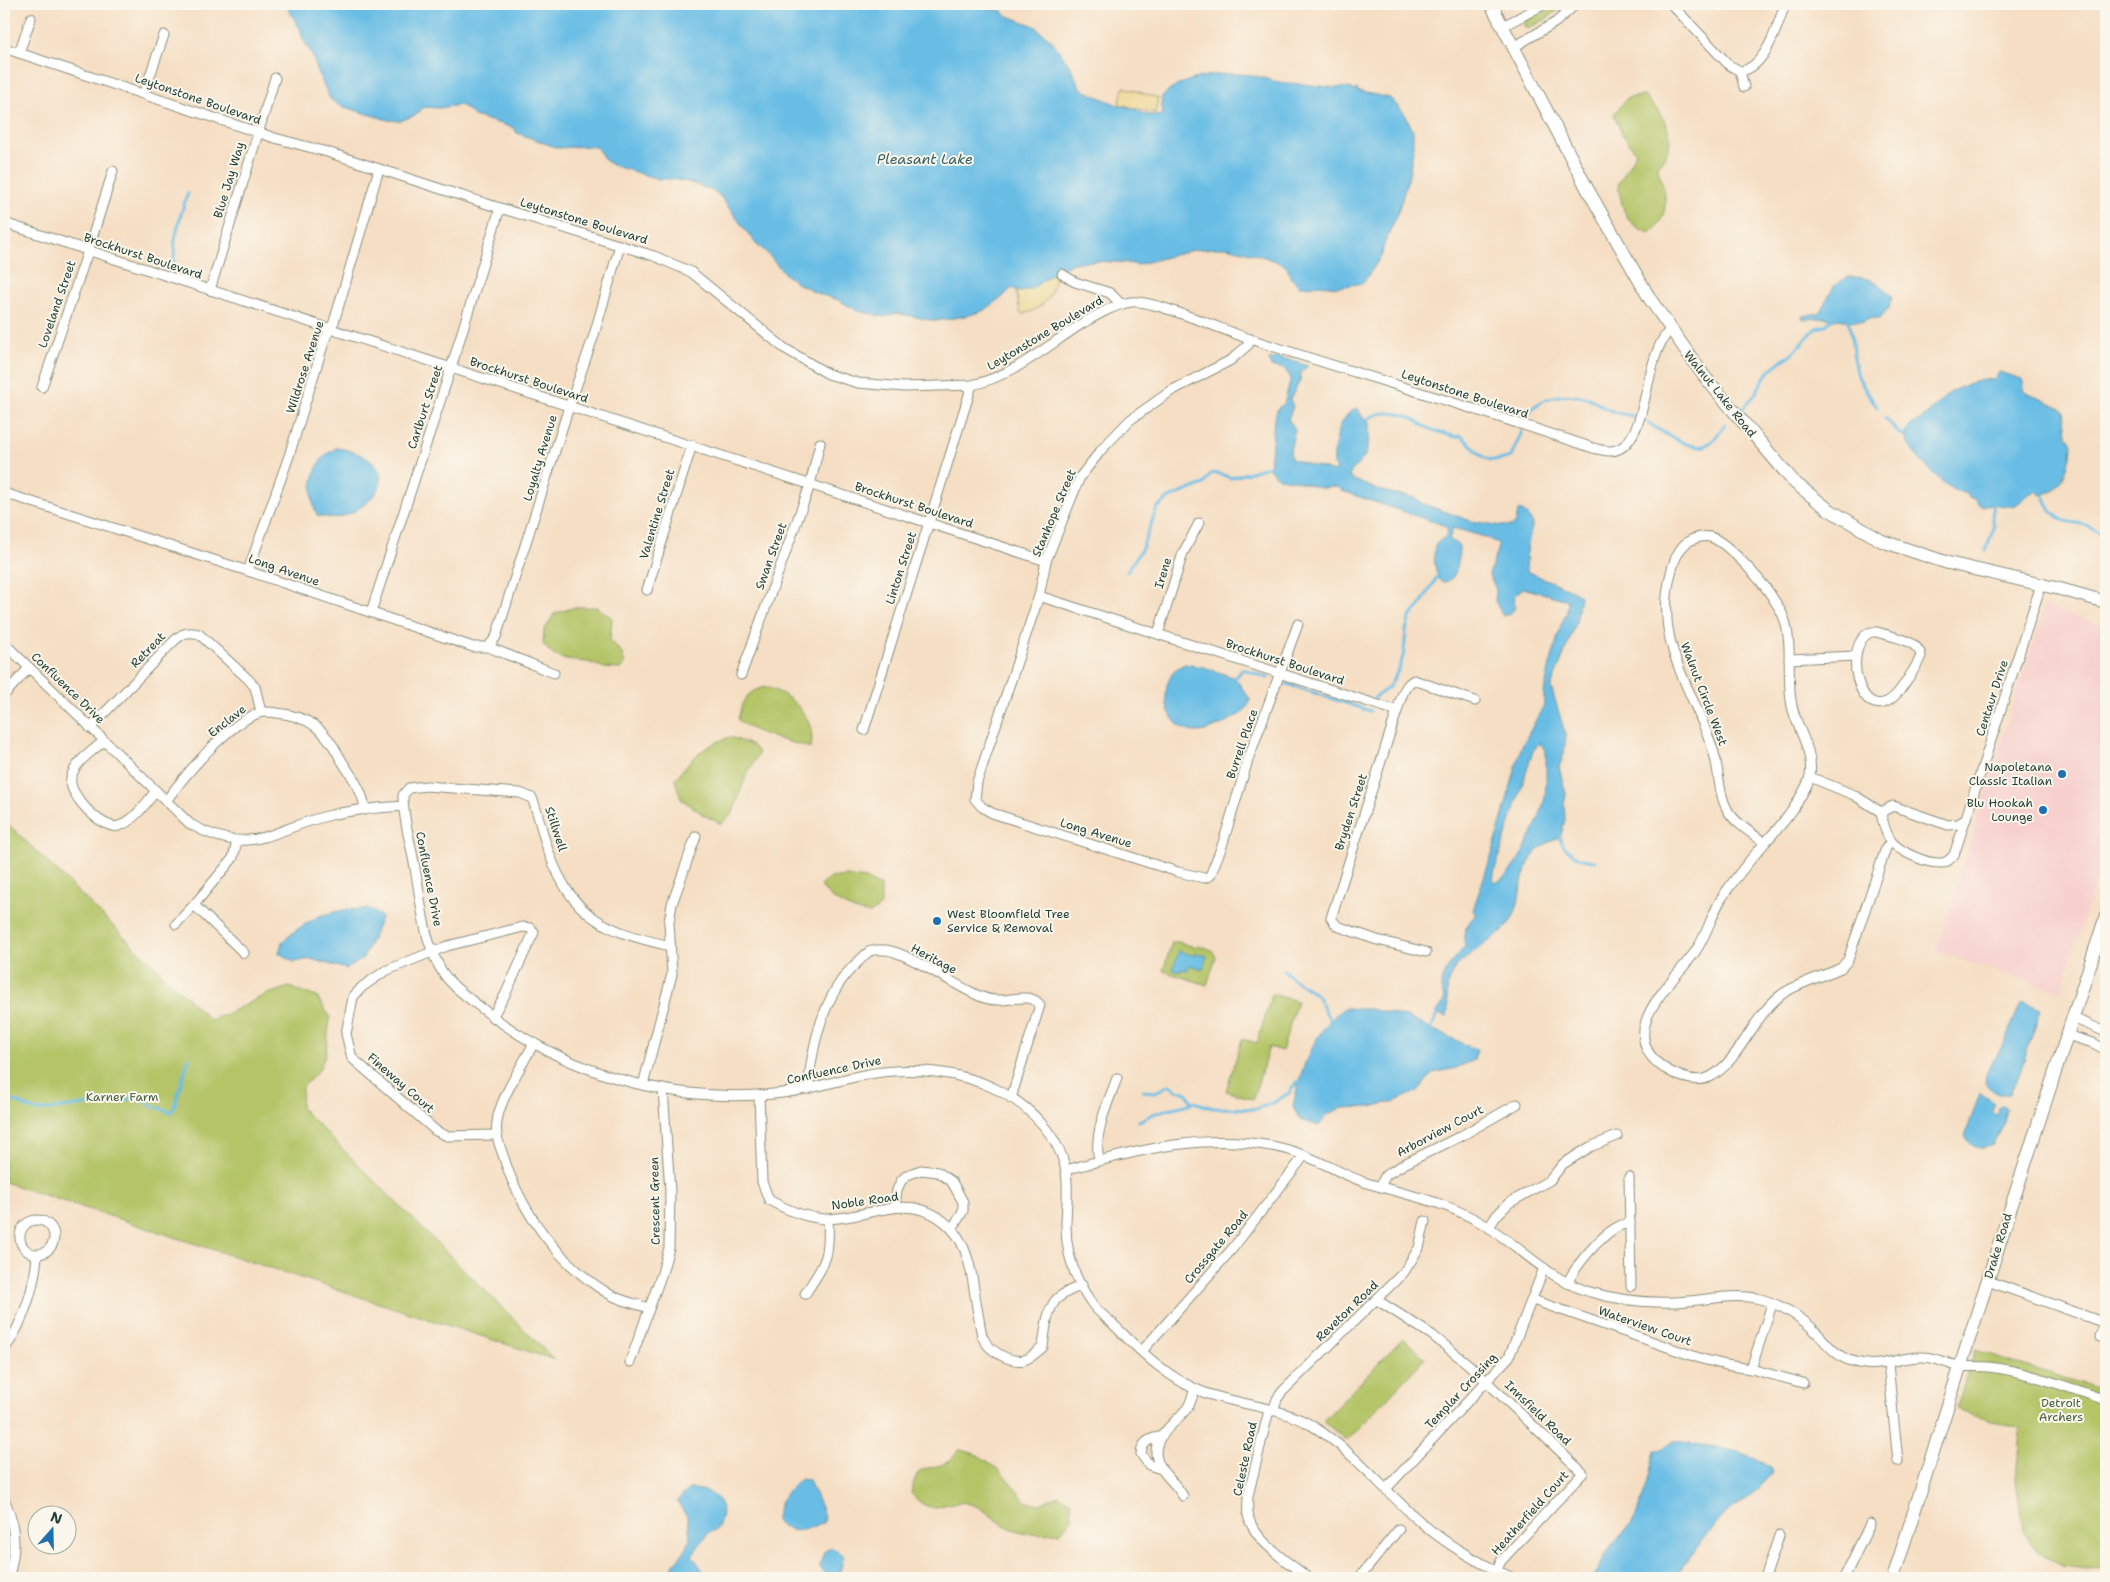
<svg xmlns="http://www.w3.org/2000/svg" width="2110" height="1582" viewBox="0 0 2110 1582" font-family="'Shantell Sans',sans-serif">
<rect width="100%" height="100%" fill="#fbf7ec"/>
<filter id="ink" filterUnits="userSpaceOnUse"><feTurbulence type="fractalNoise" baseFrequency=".02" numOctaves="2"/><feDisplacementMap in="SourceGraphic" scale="10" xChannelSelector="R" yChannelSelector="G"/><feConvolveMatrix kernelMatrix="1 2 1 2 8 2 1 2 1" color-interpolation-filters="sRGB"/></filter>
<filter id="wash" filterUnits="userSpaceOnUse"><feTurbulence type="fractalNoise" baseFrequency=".0096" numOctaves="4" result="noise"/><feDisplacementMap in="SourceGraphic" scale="20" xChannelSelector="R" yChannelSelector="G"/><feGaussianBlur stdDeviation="1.12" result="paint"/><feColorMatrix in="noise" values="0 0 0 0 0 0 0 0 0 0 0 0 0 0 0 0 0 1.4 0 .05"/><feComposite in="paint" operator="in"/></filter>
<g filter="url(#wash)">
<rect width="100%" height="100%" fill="#f5dec3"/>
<!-- built -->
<path fill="#f7d0cd" d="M2044,606l62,20v223l-46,143 -124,-41z"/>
<!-- green -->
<g fill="#b4c466" stroke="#6a804d">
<path d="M1558,4h8l-20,15 -17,9 -5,-2v-5z"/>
<path d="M1644,96c15,14 34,37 22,58 -2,5 -6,9 -9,13 9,26 15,45 -6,66 -27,-8 -28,-23 -33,-48l18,-33 -14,-18 -8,-20 13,-16z"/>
<path d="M575,607h22l15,11 -2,22 11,12 4,10 -4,7 -16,-1 -17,-6 -22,-2 -13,-5 -10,-11 1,-13 10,-17z"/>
<path d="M765,687c27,7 52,31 46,61 -23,-7 -54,-12 -73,-28 4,-19 7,-28 27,-33z"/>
<path d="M730,737l22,8 7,8 -13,23 -13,37 -12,11 -17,-9 -23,-16 -6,-19c15,-22 29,-34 55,-43z"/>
<path d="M4,820l206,200 16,-6 39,-19 24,-8 28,10 13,20 -4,36 -7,17 -17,18 -1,20 254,252 -551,-178z"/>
<path d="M846,876l19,3 16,8v19l-11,8c-18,-3 -40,-13 -49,-28l9,-8z"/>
<path d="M1172,942h6l17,5 3,-2 14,5 4,7 -9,28 -44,-14z"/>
<path d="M1272,994l25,7 -15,50 -13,-4 -16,52 -27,-8 16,-52 15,4z"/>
<path d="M1403,1338l22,20 -78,83 -24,-20z"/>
<path d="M1975,1350l131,41v177l-19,1 -25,-3 -23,-13 -16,-22 -7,-51 4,-51 -64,-20z"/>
<path d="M959,1450c29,3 51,30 67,52l14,2 18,-9 13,7 1,17 -12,14c-17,1 -34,2 -50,-5 -15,-6 -26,-22 -43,-25 -26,-4 -34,17 -56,-10 7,-35 17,-19 38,-32 4,-3 7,-7 10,-11z"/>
</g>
<!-- sand -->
<g fill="#eeda9e" stroke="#868c69">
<path d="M1124,87l34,11 -3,15 -36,-9z"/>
<path d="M1057,271c-6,23 -8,36 -34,43l-3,-2 -4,-21c15,2 29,-14 41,-20z"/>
</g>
<!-- water -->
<g fill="#69bde5" stroke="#447d8c" fill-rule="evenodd">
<path d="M285,4h693l13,6h11l3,5 30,11 17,15 19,27 9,19 5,4 33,14 17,4 9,5 14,2 5,-2 -2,-16c22,-23 60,-26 90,-23 13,2 24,8 38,8 14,1 24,2 38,4 9,1 17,0 26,2l2,2 2,-3v3l33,7 15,16 8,17v19l-4,26 -11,36 -15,35 -1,8 -19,28 -25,4 -18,-2 -21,1 -9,-9 -2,-8 -5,-5 -24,-9 -32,-8 -35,3 -55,15 -9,-2 -32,-2 -23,2 -26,14 -14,11 -13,4 -8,-4 -8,8 -19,14 -15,5 -22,4 -13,2 -39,-8 -11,4 -27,-6 -20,-11 -25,-8 -5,-4 -10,-4 -13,-10 -20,-23 -9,-7 -36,-48c-12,-10 -46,-19 -62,-17l-46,-14 -6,-4 -10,-14 -9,-1 -29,2 -41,-15 -3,-5 -40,-12 -10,-9 -5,-2 -20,3 -16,-1 -7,8 -16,6 -12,-1 -47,-14 -11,-7 -11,-24 -8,-22 -9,-16 -1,-7z"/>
<path d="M1848,277c21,0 30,3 44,19l-3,12 -9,11 -9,-1 -8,4 -37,-4 -23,1 -1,-3 17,-3 16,-28z"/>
<path d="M1278,358l13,2 17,6 -7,6 -1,9 -10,18 3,8 -5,12 7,10 -5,22 1,8 43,13 3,-4 -3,-3c-1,-18 4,-51 24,-57l4,9 6,2 1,2c0,11 1,23 -4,34 -4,9 -15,14 -16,23l29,12 37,8 6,5 50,18 31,5h11l3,-4 2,-11h5l10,12c-3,12 -10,37 -5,49l46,19 6,5 -4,27 -25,64 15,49 -2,18 -5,13 7,27 -2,9 1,17 -4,15c-8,7 -18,8 -25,17 -7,10 -12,20 -14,31 -4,16 -4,31 -15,43 -14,16 -46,30 -55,47 -9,14 -2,29 -5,44l-12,-4c16,-16 6,-13 6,-29 1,-11 16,-30 24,-37 0,-3 -1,-6 -1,-8 -1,-10 7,-20 13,-25l-4,-3 2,-7 19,-56 27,-100 23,-43v-12l5,-24 12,-44 6,-13 1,-12 -45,-12 -8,7c-2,10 4,17 -12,21l-8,-15 1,-12 -7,-14 10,-31 -14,-7 -32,-9 -4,11 10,7c0,12 -1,38 -18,36 -6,-6 -9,-30 -5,-38 6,-6 15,-8 10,-18l-104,-35 -4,-4 -18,1 -27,-8 -15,-2 -8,-9 4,-50 4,-11 6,-4 7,-26 -7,-10 -13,-1 -2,-7zM1539,743l7,7c0,16 1,31 -1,47 -3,19 -29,80 -49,85l-3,-1 1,-8 39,-122z"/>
<path d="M1999,372l23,7 3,13c13,7 28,10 39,19l3,23 5,10 -1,13 -9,23 -9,11 -12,4 -5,-4c-10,2 -13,12 -24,15 -10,2 -18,-5 -29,0l-5,-2 -5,-6 -3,1 -3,-5c-5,-2 -10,-2 -15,-5 -13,-9 -43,-37 -47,-52l4,-11c18,-7 26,-22 41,-33 11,-8 32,-15 45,-13z"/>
<path d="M336,448c35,4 66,30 26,58 -8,6 -17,11 -28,12 -5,0 -11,-2 -16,-2 -10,-17 -7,-43 5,-58 3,-4 9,-7 13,-10z"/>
<path d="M1185,664l19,3 31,11 15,21c-1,11 -10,16 -20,21 -9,5 -22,12 -33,12 -34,0 -43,-56 -12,-68z"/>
<path d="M370,909l11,8c-1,5 -16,38 -18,41 -4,4 -12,8 -17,11l-35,-10 -17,3 -15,-9 3,-11 17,-14 20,-12 23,-6z"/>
<path d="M1179,951l16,5 1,-3 11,3 -4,13 -14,-4 -2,6 -6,-2 -1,3 -7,-2z"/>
<path d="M2021,1003h5l15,6 -22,66 -9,19c-10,1 -19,-3 -25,-11l1,-9 19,-33z"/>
<path d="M1344,1008l26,1 36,8 71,33 -3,10 -18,8 -23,5 -15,18 -22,10 -25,6 -29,1 -14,6 -9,12 -19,-6 -7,-13c7,-36 20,-76 51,-99z"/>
<path d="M1980,1093l15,10 -3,8 3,3 3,1 1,-8 5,-1 3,3 -3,12 -11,24c-12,6 -22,3 -28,-9z"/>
<path d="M1674,1440c34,8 67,6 97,28l1,5 -25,27 -16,9 -16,15 -41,54h-81l20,-35 18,-18 6,-12 10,-29 8,-34h5z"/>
<path d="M801,1479l8,1c4,12 16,31 15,42 -21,8 -29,15 -48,-1 0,-16 12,-34 25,-42z"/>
<path d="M689,1489c26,0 41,14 28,40l-9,4 -16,22 11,16 -1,7h-32l3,-13 14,-17 3,-9 -2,-21 -11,-17z"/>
<path d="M831,1547l13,9 -5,19 -9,3 -11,-10 5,-16z"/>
</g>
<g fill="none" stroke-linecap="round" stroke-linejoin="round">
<!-- stream -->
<g stroke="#69bde5" stroke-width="3">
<path d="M171,268c5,-8 3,-18 4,-28 3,-15 7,-32 13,-47"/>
<path d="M1848,320c5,18 4,38 10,56 4,11 13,20 19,31"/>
<path d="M1743,408l11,-12 12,-21 8,-9 18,-12 23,-25 11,-4 6,-6"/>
<path d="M1526,418c12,-23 39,-26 62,-20 6,2 12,7 17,10 9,5 17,6 27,8"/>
<path d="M1885,418l14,15 7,3"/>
<path d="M1368,419c13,-10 34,-6 48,1 4,2 6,6 10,7 9,5 20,7 30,10l5,-1c20,15 19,31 50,21l11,-26"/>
<path d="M1647,422c12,8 43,29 57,24 10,-3 15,-14 21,-22"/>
<path d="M2044,495c2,6 4,13 9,18 16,17 37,2 53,29"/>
<path d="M1986,551l8,-24 -2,-10 2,-14"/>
<path d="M1127,572l15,-24 15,-40 12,-10 35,-14 7,-10 6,-1 14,5 39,-12"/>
<path d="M1235,678l8,-9 25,9"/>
<path d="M1287,684l83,27"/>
<path d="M1374,698l15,-11 10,-18 5,-16 2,-23 4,-13 10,-11 17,-29"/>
<path d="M1559,837c6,15 19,23 36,24"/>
<path d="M1284,970l9,9 24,16 14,27"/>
<path d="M1429,1034l8,-20"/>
<path d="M1143,1091l12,1 15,-7 7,5 10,3 5,10"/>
<path d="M4,1101c14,-3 22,9 35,10l99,-13 15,8 18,6 2,-2 16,-52"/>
<path d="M1139,1121c8,-3 14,-8 23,-10 11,-4 21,-4 32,-9l19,6 42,1 18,-6 16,-10 8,-11 4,1"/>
</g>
</g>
</g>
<g filter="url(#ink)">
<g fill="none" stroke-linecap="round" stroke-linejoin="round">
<defs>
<g id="street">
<path d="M1671,4l58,61 11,6"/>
<path d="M1503,26l42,-22"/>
<path d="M1514,47l42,-25 20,-18"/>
<path d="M4,48l271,90 52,14 157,51 170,53 37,16 93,76 44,26 30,9 46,4 68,-2c41,-9 75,-39 111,-62 16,-9 31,-18 48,-21 21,-3 94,29 119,37 114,37 229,70 343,109 9,2 18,5 26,1 31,-16 24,-93 51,-119"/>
<path d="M19,53l12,-35"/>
<path d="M1740,71c26,-3 38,-47 45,-67"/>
<path d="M1740,71l4,16"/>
<path d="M144,93l20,-58"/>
<path d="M4,223l1042,338"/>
<path d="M1062,274l13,8 35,11 11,11"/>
<path d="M210,290l65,-212"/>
<path d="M1250,339l-2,6 -17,15 -60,31 -41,29 -28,29 -22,28 -34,84 -7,35 -62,186 -2,17 7,8 10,6 186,59 26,6 6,-2 12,-30 27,-89 49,-133"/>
<path d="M42,387l46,-136 25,-80"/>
<path d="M4,493l244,78 225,76h15l66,26"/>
<path d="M248,571l41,-115 36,-117 9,-17 45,-153"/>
<path d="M647,590l45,-145"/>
<path d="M1039,596l358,115c4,-11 6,-26 17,-31l61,21"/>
<path d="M371,612l80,-244 49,-160"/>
<path d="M1871,632h6c14,5 41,7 44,24 -4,10 -10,18 -16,27 -41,63 -68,-37 -34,-51z"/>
<path d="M1158,634l25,-81 16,-30"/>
<path d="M4,643l186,181c63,35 80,5 141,-9 23,-6 48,-7 72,-9"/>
<path d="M488,647l8,-10 71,-224 27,-78 26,-90"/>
<path d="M1789,659l67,-3"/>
<path d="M741,675l69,-190 10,-42"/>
<path d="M4,695l25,-27"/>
<path d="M1397,711l-66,207 6,8 40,14 49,12"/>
<path d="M90,728l81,-84c9,-9 15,-14 28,-10l49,45 7,8 6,25"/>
<path d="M864,730l108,-345"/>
<path d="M104,741c-12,10 -30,22 -33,37 -4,16 32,53 48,48 15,-5 27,-23 37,-35"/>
<path d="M1810,777l44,18 27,17c2,10 4,21 10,29 9,11 36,23 50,22 6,0 9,-4 13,-8l87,-270"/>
<path d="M166,801c19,-26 62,-78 93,-88 5,-2 12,-1 18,0 31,3 48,16 62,43 10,18 24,32 26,54"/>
<path d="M1881,812l12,-6 55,19 10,-1 8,-5"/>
<path d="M237,841l-4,17 -39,47 50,48"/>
<path d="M1765,843c-12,-9 -29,-19 -37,-32 -11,-19 -8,-43 -16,-64 -22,-64 -60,-107 -40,-178 4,-14 10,-28 25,-31 6,-2 13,-2 18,1 16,8 50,45 59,61 4,6 9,14 11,21 8,27 1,57 7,85 5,24 22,44 18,70 -1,8 -9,19 -13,27 -9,16 -22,28 -34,42 -13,15 -26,31 -38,48 -13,18 -17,41 -30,59 -22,31 -83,80 -31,116 13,8 31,16 46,9 29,-15 43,-61 71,-82 14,-11 43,-19 60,-27l7,-8 38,-112 5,-7"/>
<path d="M176,924l18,-19"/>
<path d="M670,946c-66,-15 -98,-29 -122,-96 -6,-17 -9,-35 -16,-52l-12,-5 -94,-7 -17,2 -6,7c0,24 7,45 11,68 7,34 8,73 26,105 9,17 29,30 44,42 82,64 186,93 289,84 32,-2 60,-13 91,-19 43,-9 96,-5 136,16 30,16 60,45 66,81 3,18 0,36 0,54 0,28 10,56 27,79 6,8 15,14 22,21 27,27 57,56 93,68 34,11 71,13 103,31 40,24 69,61 104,92 28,26 63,46 98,61"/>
<path d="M492,1017l13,-22 29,-63 -4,-4 -7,-1 -76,19 -40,16 -22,9 -23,16 -9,10 -7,37 6,24 84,73 11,5 50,-1"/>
<path d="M2073,1018l33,14"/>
<path d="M2067,1035l26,8 13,7"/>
<path d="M534,1043c-11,21 -35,57 -37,79 -2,12 2,22 6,33 17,56 56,109 106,139 12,7 27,10 40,14"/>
<path d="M643,1085l29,-111 -3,-52 3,-18 24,-68"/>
<path d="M808,1089c4,-44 16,-98 51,-128 3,-3 8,-9 12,-10 3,-2 11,-1 15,-1 20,2 67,34 89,44 6,3 15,6 22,6 14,1 33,-8 43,5l-29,93"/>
<path d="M759,1095l3,87 7,18c18,10 36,18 57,19 45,0 86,-32 126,10 21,23 21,62 27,90 1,6 2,14 4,19 6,13 27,25 41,22 6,-1 14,-9 19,-13 2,-14 3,-34 12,-46 6,-8 19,-12 27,-16"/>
<path d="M1099,1160c-6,-27 9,-57 18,-82"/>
<path d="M1066,1170c71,-20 145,-40 219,-21 29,7 54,25 82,34 40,12 73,17 111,38 39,21 68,58 112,71 31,9 66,12 99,9 22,-2 44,-7 67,-3 23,5 46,19 62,36 10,11 19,23 34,27 29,10 44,-5 71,-4 13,0 25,8 37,9 10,1 19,0 28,1 39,4 81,21 118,33"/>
<path d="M1629,1177l2,109"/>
<path d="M1380,1186l6,-11 20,-12 55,-27 56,-32"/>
<path d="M895,1206l2,-16 4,-9 6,-6 14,-5 17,2 14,10 11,20v9l-11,18"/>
<circle cx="37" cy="1237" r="17"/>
<path d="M1489,1227l8,-12 12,-12 41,-23 13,-16 27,-17 27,-11"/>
<path d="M1988,1281l117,42"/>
<path d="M1567,1283c11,-20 40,-58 63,-60"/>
<path d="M805,1294c21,-32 25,-36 23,-75"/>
<path d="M1377,1300l55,35 36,29 115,109 -82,88 -5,10"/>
<path d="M1533,1300l169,59 24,6 25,4 21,-65"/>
<path d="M2100,1337l6,-18"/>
<path d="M4,1350c19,-26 31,-63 33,-95"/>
<path d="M1142,1351l91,-103 71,-92"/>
<path d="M630,1362l32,-89 7,-25 1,-57 -7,-102"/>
<path d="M1888,1364l10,97"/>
<path d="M1751,1369l52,14"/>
<path d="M1269,1410l-21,86c0,10 -2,19 3,28 9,20 40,41 58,54"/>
<path d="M1273,1411l4,-12 5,-7 122,-120 15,-24 6,-27"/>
<path d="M1159,1437c-11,2 -17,6 -18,17l8,11 12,4"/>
<path d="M1386,1489l123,-132 35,-89"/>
<path d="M1183,1496c-6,-11 -16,-18 -22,-28 -17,-28 13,-42 27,-61 3,-5 5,-13 7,-18"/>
<path d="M4,1499c12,26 13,52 4,79"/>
<path d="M1359,1578l40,-49"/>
<path d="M1765,1578l14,-42"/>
<path d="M1844,1578l26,-54"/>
</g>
<g id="secondary">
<path d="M1491,4l97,186 62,109 54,77 90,106 34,27 54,32 66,22 112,26 46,13"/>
<path d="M1893,1578l118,-371 95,-291"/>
</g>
</defs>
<!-- street casing -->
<use href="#street" stroke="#8a8e7c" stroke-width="11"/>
<!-- secondary casing -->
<use href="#secondary" stroke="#8a8e7c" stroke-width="14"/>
<!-- street -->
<use href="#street" stroke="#fff" stroke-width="9"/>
<!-- secondary -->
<use href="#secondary" stroke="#fff" stroke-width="12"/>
</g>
</g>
<!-- markers -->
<g fill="#1f6fb2" stroke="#fbf7ec" stroke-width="2">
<circle cx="2062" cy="774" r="5"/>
<circle cx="2043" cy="810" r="5"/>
<circle cx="937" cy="921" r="5"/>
</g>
<g text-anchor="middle" stroke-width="4" stroke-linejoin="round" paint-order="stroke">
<!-- street labels -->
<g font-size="12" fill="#1f3d34" stroke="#fbf7ec">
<text transform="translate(198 99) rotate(19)" y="4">Leytonstone Boulevard</text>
<text transform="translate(229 180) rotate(-73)" y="4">Blue Jay Way</text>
<text transform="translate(584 221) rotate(17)" y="4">Leytonstone Boulevard</text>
<text transform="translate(143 256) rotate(18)" y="4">Brockhurst Boulevard</text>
<text transform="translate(57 304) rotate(-71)" y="4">Loveland Street</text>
<text transform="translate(1045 333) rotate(-31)" y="4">Leytonstone Boulevard</text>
<text transform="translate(305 367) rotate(-72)" y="4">Wildrose Avenue</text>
<text transform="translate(529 380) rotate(18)" y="4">Brockhurst Boulevard</text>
<text transform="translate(1465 394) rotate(18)" y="4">Leytonstone Boulevard</text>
<text transform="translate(1720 394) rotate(51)" y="4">Walnut Lake Road</text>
<text transform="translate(425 407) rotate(-72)" y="4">Carlburt Street</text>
<text transform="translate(540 458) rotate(-73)" y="4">Loyalty Avenue</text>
<text transform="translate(914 505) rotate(18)" y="4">Brockhurst Boulevard</text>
<text transform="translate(1054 513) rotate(-67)" y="4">Stanhope Street</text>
<text transform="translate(657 514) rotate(-73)" y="4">Valentine Street</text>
<text transform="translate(771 556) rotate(-70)" y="4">Swan Street</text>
<text transform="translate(901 568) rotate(-72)" y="4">Linton Street</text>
<text transform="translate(284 570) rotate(19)" y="4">Long Avenue</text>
<text transform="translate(1163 573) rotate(-73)" y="4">Irene</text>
<text transform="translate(148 650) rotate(-46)" y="4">Retreat</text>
<text transform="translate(1285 662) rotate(18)" y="4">Brockhurst Boulevard</text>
<text transform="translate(68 688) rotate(44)" y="4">Confluence Drive</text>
<text transform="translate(1704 694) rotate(69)" y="4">Walnut Circle West</text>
<text transform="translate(1992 698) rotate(-72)" y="4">Centaur Drive</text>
<text transform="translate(227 721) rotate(-38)" y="4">Enclave</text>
<text transform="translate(1242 744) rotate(-71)" y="4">Burrell Place</text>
<text transform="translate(1351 812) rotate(-72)" y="4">Bryden Street</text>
<text transform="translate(556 829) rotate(72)" y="4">Stillwell</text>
<text transform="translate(1096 833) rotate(17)" y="4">Long Avenue</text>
<text transform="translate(429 879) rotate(79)" y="4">Confluence Drive</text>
<text transform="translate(934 959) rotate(28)" y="4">Heritage</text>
<text transform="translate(834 1070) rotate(-12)" y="4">Confluence Drive</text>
<text transform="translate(401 1083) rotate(41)" y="4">Fineway Court</text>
<text transform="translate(1440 1131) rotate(-28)" y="4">Arborview Court</text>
<text transform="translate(655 1201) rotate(-91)" y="4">Crescent Green</text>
<text transform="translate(865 1201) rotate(-8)" y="4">Noble Road</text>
<text transform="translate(1998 1246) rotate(-73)" y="4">Drake Road</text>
<text transform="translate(1216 1247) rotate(-50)" y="4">Crossgate Road</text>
<text transform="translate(1347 1311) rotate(-44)" y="4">Reveton Road</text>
<text transform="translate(1645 1326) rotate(19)" y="4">Waterview Court</text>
<text transform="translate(1461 1391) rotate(-47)" y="4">Templar Crossing</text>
<text transform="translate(1538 1413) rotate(44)" y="4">Innsfield Road</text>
<text transform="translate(1245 1459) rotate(-78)" y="4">Celeste Road</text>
<text transform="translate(1530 1513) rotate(-48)" y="4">Heatherfield Court</text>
</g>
<!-- poi labels -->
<g font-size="12" fill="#1f3d34" stroke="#fbf7ec" text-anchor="end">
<text x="2052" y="771">Napoletana<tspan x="2052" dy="14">Classic Italian</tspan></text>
<text x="2033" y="807">Blu Hookah<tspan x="2033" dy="14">Lounge</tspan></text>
<text x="947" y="918" text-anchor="start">West Bloomfield Tree<tspan x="947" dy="14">Service &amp; Removal</tspan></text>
</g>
<!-- park labels -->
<g font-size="12" fill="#445f40" stroke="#fbf7ec">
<text x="122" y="1101">Karner Farm</text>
<text x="2061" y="1407">Detroit<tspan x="2061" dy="14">Archers</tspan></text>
</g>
<!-- water labels -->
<g font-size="14" font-style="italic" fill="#325d60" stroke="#fbf7ec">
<text x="925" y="164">Pleasant Lake</text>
</g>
</g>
<!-- margin -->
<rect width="2110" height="1582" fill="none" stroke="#fbf7ec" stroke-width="20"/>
<!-- north arrow -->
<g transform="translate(52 1530) rotate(20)"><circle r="24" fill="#fbf7ec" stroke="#a3ada2"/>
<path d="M0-4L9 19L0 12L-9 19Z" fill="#1f6fb2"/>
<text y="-8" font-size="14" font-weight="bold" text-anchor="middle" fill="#1f3d34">N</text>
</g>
</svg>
